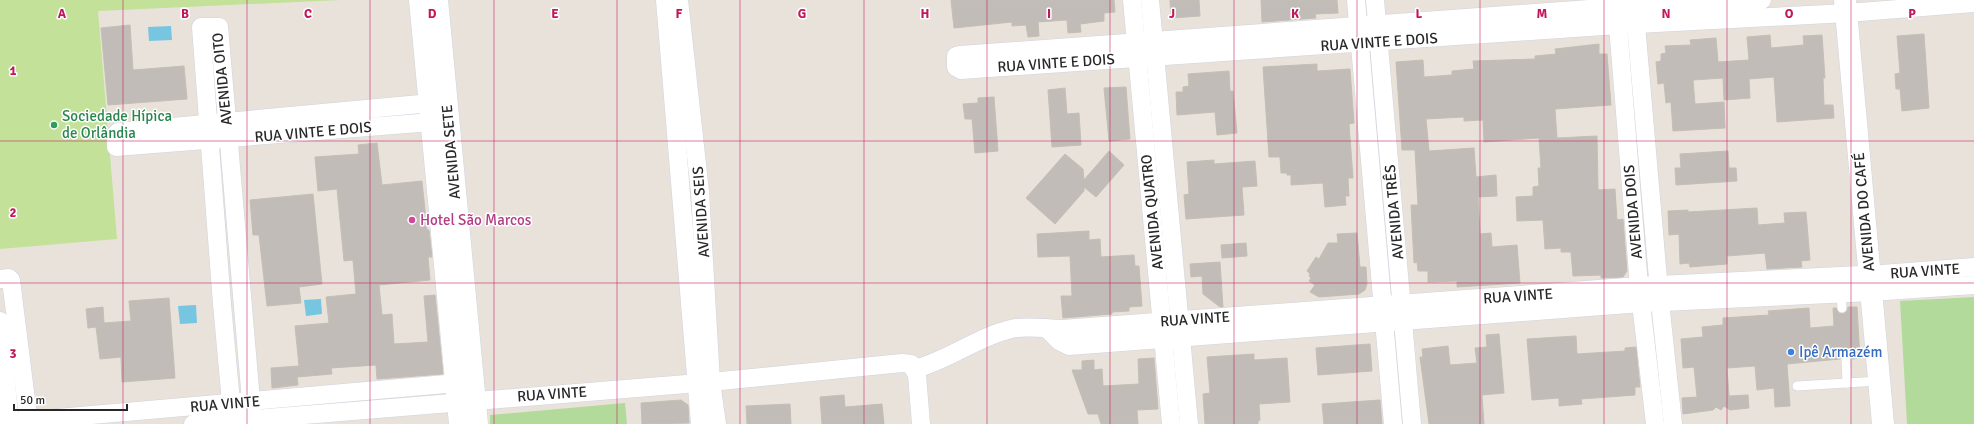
<svg xmlns="http://www.w3.org/2000/svg" width="1974" height="424" viewBox="0 0 1974 424" font-family="Signika,sans-serif">
<rect width="100%" height="100%" fill="#e9e2da"/>
<!-- green -->
<g fill="#b2db9b">
<path d="M1974,297v127h-67l-7,-123z"/>
<path d="M625,403l2,21h-137v-9z"/>
</g>
<!-- pitch -->
<path fill="#c3e198" d="M0,0h341l-243,11 19,228 -117,10z"/>
<!-- water -->
<g fill="#76c6e2">
<path d="M171,26l1,14 -23,1 -1,-14z"/>
<path d="M321,299l1,15 -16,2 -2,-16z"/>
<path d="M196,305l1,18 -17,1 -2,-18z"/>
</g>
<!-- building -->
<g fill="#c1bcb7" stroke="#c4beb4">
<path d="M951,0h163l1,12 -11,1v8l-24,3 1,8 -13,1 -1,-13 -29,2 1,14 -11,1 -2,-12 -14,1v-4l-58,6z"/>
<path d="M1170,0h29l1,16 -29,2z"/>
<path d="M1261,0h76l1,13 -23,1 1,4 -54,4z"/>
<path d="M130,25l3,45 51,-4 3,33 -79,6 -7,-77z"/>
<path d="M1924,34l5,74 -27,3 -2,-22h-4l-1,-15 5,-1 -3,-37z"/>
<path d="M1770,35l1,13 33,-3 -1,-9 19,-1 3,43h-2l1,27h9l1,13 -57,4 -3,-45 -25,2 1,19 -26,2 -1,-22 -30,2 2,24 29,-2 1,26 -52,3 -2,-29 -5,1 -2,-20 -6,1 -2,-22 5,-1v-7l5,-1 -1,-7 26,-1 -1,-5 26,-2 2,24 31,-2 -2,-23z"/>
<path d="M1599,44v10h8l4,51 -56,4 2,29 40,-2 1,54 17,-1 2,31 6,-1 4,52 -4,6 -22,1v-3l-28,1 -2,-24h-10v-4l-16,1 -2,-29 -26,1 -1,-24 17,-1v-9l6,-1 -1,-18h3l-2,-30 -55,4 -1,-22 -19,1v-4l-38,2 3,32 45,-3 2,29 20,-2 1,21 -19,1 2,37 11,-1 1,14 25,-2 3,38 -63,4v-6l-29,1v-11h-10l-1,-9 -3,1 -3,-58h7l-3,-55h-13l-6,-88 27,-2 1,17 28,-2v-4l22,-2 -1,-8 62,-2v-3l21,-2 -1,-5z"/>
<path d="M1317,64v7l33,-2 4,54 -5,1 4,54h-5l1,18h-4l1,9 -21,2 -2,-24 -32,2v-10h-4v-2h-6l-1,-16h-11l-6,-90z"/>
<path d="M1229,71l1,20h3l4,42 -20,2 -2,-23 -38,3 -1,-23h7v-5l6,-1 -1,-12z"/>
<path d="M1126,87l4,52 -21,2 -5,-53z"/>
<path d="M1065,88l2,26 12,-1 2,32 -29,2 -4,-57z"/>
<path d="M994,97l4,54 -23,2 -3,-34h-7l-2,-15 15,-1v-5z"/>
<path d="M377,143l5,42 40,-4 5,49h2l3,27h-4l2,23 -51,5 3,30 10,-1 2,30 34,-2 -4,-46 11,-1 8,79 -66,5 -1,-14 -45,3 1,6 -35,3 1,8 -26,3 -1,-20 28,-2 -4,-40 34,-3 -3,-26 30,-3 -3,-34 -9,1 -7,-72 -19,2 -3,-34 44,-3 -1,-9z"/>
<path d="M1109,151l15,14 -28,32 -12,-10v4l-29,33 -29,-26 39,-44 18,15 1,11z"/>
<path d="M1728,151l1,17h7l1,13 -61,4 -1,-17h6l-1,-14z"/>
<path d="M1214,160v4l41,-3 2,25 -15,1 2,28 -58,4 -2,-24 5,-1 -2,-32z"/>
<path d="M313,194l9,90 -23,3 2,16 -34,3 -8,-71h-6l-3,-35z"/>
<path d="M1757,208l1,17 27,-2 -1,-10 22,-1 4,48 -9,1 1,6 -35,2 -2,-16 -38,3v8l-37,3 -1,-4 -9,1 -1,-30 -10,1 -1,-24 20,-1v2z"/>
<path d="M1089,231v9l11,-1 1,18 33,-2 1,11h4l3,40 -13,1v4l-17,1v2l-49,4 -2,-22h11l-2,-40 -32,1 -1,-23z"/>
<path d="M1357,233l3,34h6l1,17 -2,6 -6,4 -40,3 -9,-5 5,-7 -6,-4 2,-3 -2,-2 1,-2 -3,-3 9,-14 3,2 9,-16h10l-1,-9z"/>
<path d="M1246,243l1,13 -25,2 -1,-13z"/>
<path d="M1220,262l3,45h-3l-17,-13 -1,-18 -11,1 -1,-13z"/>
<path d="M169,298l6,80 -53,4 -1,-25 -21,2 -4,-32 -8,1 -2,-19 17,-2 1,16 27,-2 -2,-20z"/>
<path d="M1848,307h9l3,51 -8,1 -3,-5 -4,-1 -4,3 -1,3 -53,5 3,42 -15,1 -1,-19 -17,2 -2,-24 -28,2 2,28 19,-1 1,13 -19,2 -6,-4 -3,4 -5,-3 -3,3 -30,4 -1,-16 15,-1 -3,-30 -11,1 -2,-29 22,-2 -1,-10 21,-2v-7l46,-3 -1,-4 41,-3 1,20 24,-2 -1,-18h3l3,5 4,1 4,-3z"/>
<path d="M1499,334l5,59 -22,2 2,29h-55l-9,-67h3l-1,-8 26,-3 2,19 27,-2 -2,-15 12,-1 -1,-12z"/>
<path d="M1576,336l1,18 48,-3v-3l11,-1 4,40h-5v8l-54,4 1,5 -23,2v-8l-27,2 -5,-61z"/>
<path d="M1370,344l2,27 -54,4 -2,-27z"/>
<path d="M1254,354v6l33,-2 3,44 -31,2 1,16 -2,1v3h-53l-2,-30 7,-1 -3,-36z"/>
<path d="M1154,358l4,51 -21,1 1,14h-37l-3,-10h-10l-16,-44h10v-9l12,-1v10l8,-1 1,17 36,-2 -1,-25z"/>
<path d="M844,395l1,12 37,-3 2,20h-62l-2,-27z"/>
<path d="M681,400l7,5 1,18 -47,1 -1,-21z"/>
<path d="M1380,400l2,24h-58l-2,-20z"/>
<path d="M790,404l1,20h-44l-1,-18z"/>
</g>
<g fill="none" stroke-linecap="round" stroke-linejoin="round">
<defs>
<g id="service">
<path d="M1841,294l1,14"/>
<path d="M1846,359l1,24"/>
<path d="M1797,386l82,-5"/>
</g>
<g id="minor">
<path d="M665,0l35,424"/>
<path d="M679,0l21,192 11,190 6,42"/>
<path d="M1132,0l39,424"/>
<path d="M1150,0l39,424"/>
<path d="M1356,0l37,424"/>
<path d="M1375,0l37,424"/>
<path d="M1762,0l-146,7 -656,48 -4,1v11l5,3 657,-45 229,-12 127,-10"/>
<path d="M1617,13l22,273 16,138"/>
<path d="M1635,13l25,289 13,122"/>
<path d="M442,102l-324,30 -2,2v13l329,-26"/>
<path d="M0,279l9,-1 2,2 18,144"/>
<path d="M0,321l10,103"/>
<path d="M1046,328l13,13 10,5 573,-43 229,-11 103,-7"/>
<path d="M915,369c34,-9 62,-32 96,-40 17,-4 34,0 52,0l576,-43 243,-12 92,-7"/>
<path d="M0,423l469,-41"/>
<path d="M193,424l518,-42 191,-19 9,1 6,11 4,49"/>
<path d="M233,424l-11,-120 -21,-277h18l34,397"/>
</g>
<g id="tertiary">
<path d="M420,0l40,424"/>
<path d="M437,0l40,424"/>
</g>
<path id="secondary" d="M1845,0l38,424"/>
</defs>
<!-- service casing -->
<use href="#service" stroke="#d0d3df" stroke-width="10"/>
<!-- minor casing -->
<use href="#minor" stroke="#d0d3df" stroke-width="19"/>
<!-- tertiary casing -->
<use href="#tertiary" stroke="#d0d3df" stroke-width="23"/>
<!-- secondary casing -->
<use href="#secondary" stroke="#d0d3df" stroke-width="23"/>
<!-- service -->
<use href="#service" stroke="#fff" stroke-width="9"/>
<!-- minor -->
<use href="#minor" stroke="#fff" stroke-width="18"/>
<!-- tertiary -->
<use href="#tertiary" stroke="#fff" stroke-width="22"/>
<!-- secondary -->
<use href="#secondary" stroke="#fff" stroke-width="22"/>
</g>
<!-- grid -->
<path fill="none" stroke="#c2185b" stroke-width="1" stroke-opacity="0.55" d="M123,0v424M247,0v424M370,0v424M494,0v424M617,0v424M740,0v424M864,0v424M987,0v424M1110,0v424M1234,0v424M1357,0v424M1480,0v424M1604,0v424M1727,0v424M1851,0v424M0,141h1974M0,283h1974"/>
<!-- markers -->
<circle fill="#2e9e5b" stroke="#fff" stroke-width="1.5" cx="54" cy="125" r="4"/>
<circle fill="#d1479c" stroke="#fff" stroke-width="1.5" cx="412" cy="220" r="4"/>
<circle fill="#3f7fe0" stroke="#fff" stroke-width="1.5" cx="1791" cy="352" r="4"/>
<g text-anchor="middle" stroke-width="3" stroke-linejoin="round" paint-order="stroke">
<!-- street labels -->
<g font-size="15" fill="#282828" stroke="#fff">
<text transform="translate(1379 42) rotate(-4)" y="5">RUA VINTE E DOIS</text>
<text transform="translate(1056 63) rotate(-4)" y="5">RUA VINTE E DOIS</text>
<text transform="translate(222 79) rotate(-96)" y="5">AVENIDA OITO</text>
<text transform="translate(313 132) rotate(-5)" y="5">RUA VINTE E DOIS</text>
<text transform="translate(451 152) rotate(-95)" y="5">AVENIDA SETE</text>
<text transform="translate(701 212) rotate(-94)" y="5">AVENIDA SEIS</text>
<text transform="translate(1152 212) rotate(-96)" y="5">AVENIDA QUATRO</text>
<text transform="translate(1394 212) rotate(-95)" y="5">AVENIDA TRÊS</text>
<text transform="translate(1633 212) rotate(-95)" y="5">AVENIDA DOIS</text>
<text transform="translate(1864 212) rotate(-95)" y="5">AVENIDA DO CAFÉ</text>
<text transform="translate(1925 271) rotate(-4)" y="5">RUA VINTE</text>
<text transform="translate(1518 296) rotate(-4)" y="5">RUA VINTE</text>
<text transform="translate(1195 319) rotate(-4)" y="5">RUA VINTE</text>
<text transform="translate(552 394) rotate(-4)" y="5">RUA VINTE</text>
<text transform="translate(225 404) rotate(-5)" y="5">RUA VINTE</text>
</g>
<!-- leisure labels -->
<g font-size="15" fill="#27864d" stroke="#fff" text-anchor="start">
<text x="62" y="121">Sociedade Hípica<tspan x="62" dy="17">de Orlândia</tspan></text>
</g>
<!-- hotel labels -->
<g font-size="15" fill="#b23c85" stroke="#fff" text-anchor="start">
<text x="420" y="225">Hotel São Marcos</text>
</g>
<!-- shop labels -->
<g font-size="15" fill="#366cbe" stroke="#fff" text-anchor="start">
<text x="1799" y="357">Ipê Armazém</text>
</g>
</g>
<g font-size="13" text-anchor="middle" font-weight="bold" fill="#c2185b" stroke="#fff" stroke-width="3" stroke-linejoin="round" paint-order="stroke">
<text x="62" y="18">A</text>
<text x="185" y="18">B</text>
<text x="308" y="18">C</text>
<text x="432" y="18">D</text>
<text x="555" y="18">E</text>
<text x="679" y="18">F</text>
<text x="802" y="18">G</text>
<text x="925" y="18">H</text>
<text x="1049" y="18">I</text>
<text x="1172" y="18">J</text>
<text x="1295" y="18">K</text>
<text x="1419" y="18">L</text>
<text x="1542" y="18">M</text>
<text x="1666" y="18">N</text>
<text x="1789" y="18">O</text>
<text x="1912" y="18">P</text>
<text x="13" y="75">1</text>
<text x="13" y="217">2</text>
<text x="13" y="358">3</text>
</g>
<!-- scale -->
<path d="M14 404v6h113v-6" fill="none" stroke="#282828" stroke-width="2"/>
<text x="20" y="404" font-size="12" fill="#282828" stroke="#ffffff" stroke-width="3" paint-order="stroke">50 m</text>
</svg>
